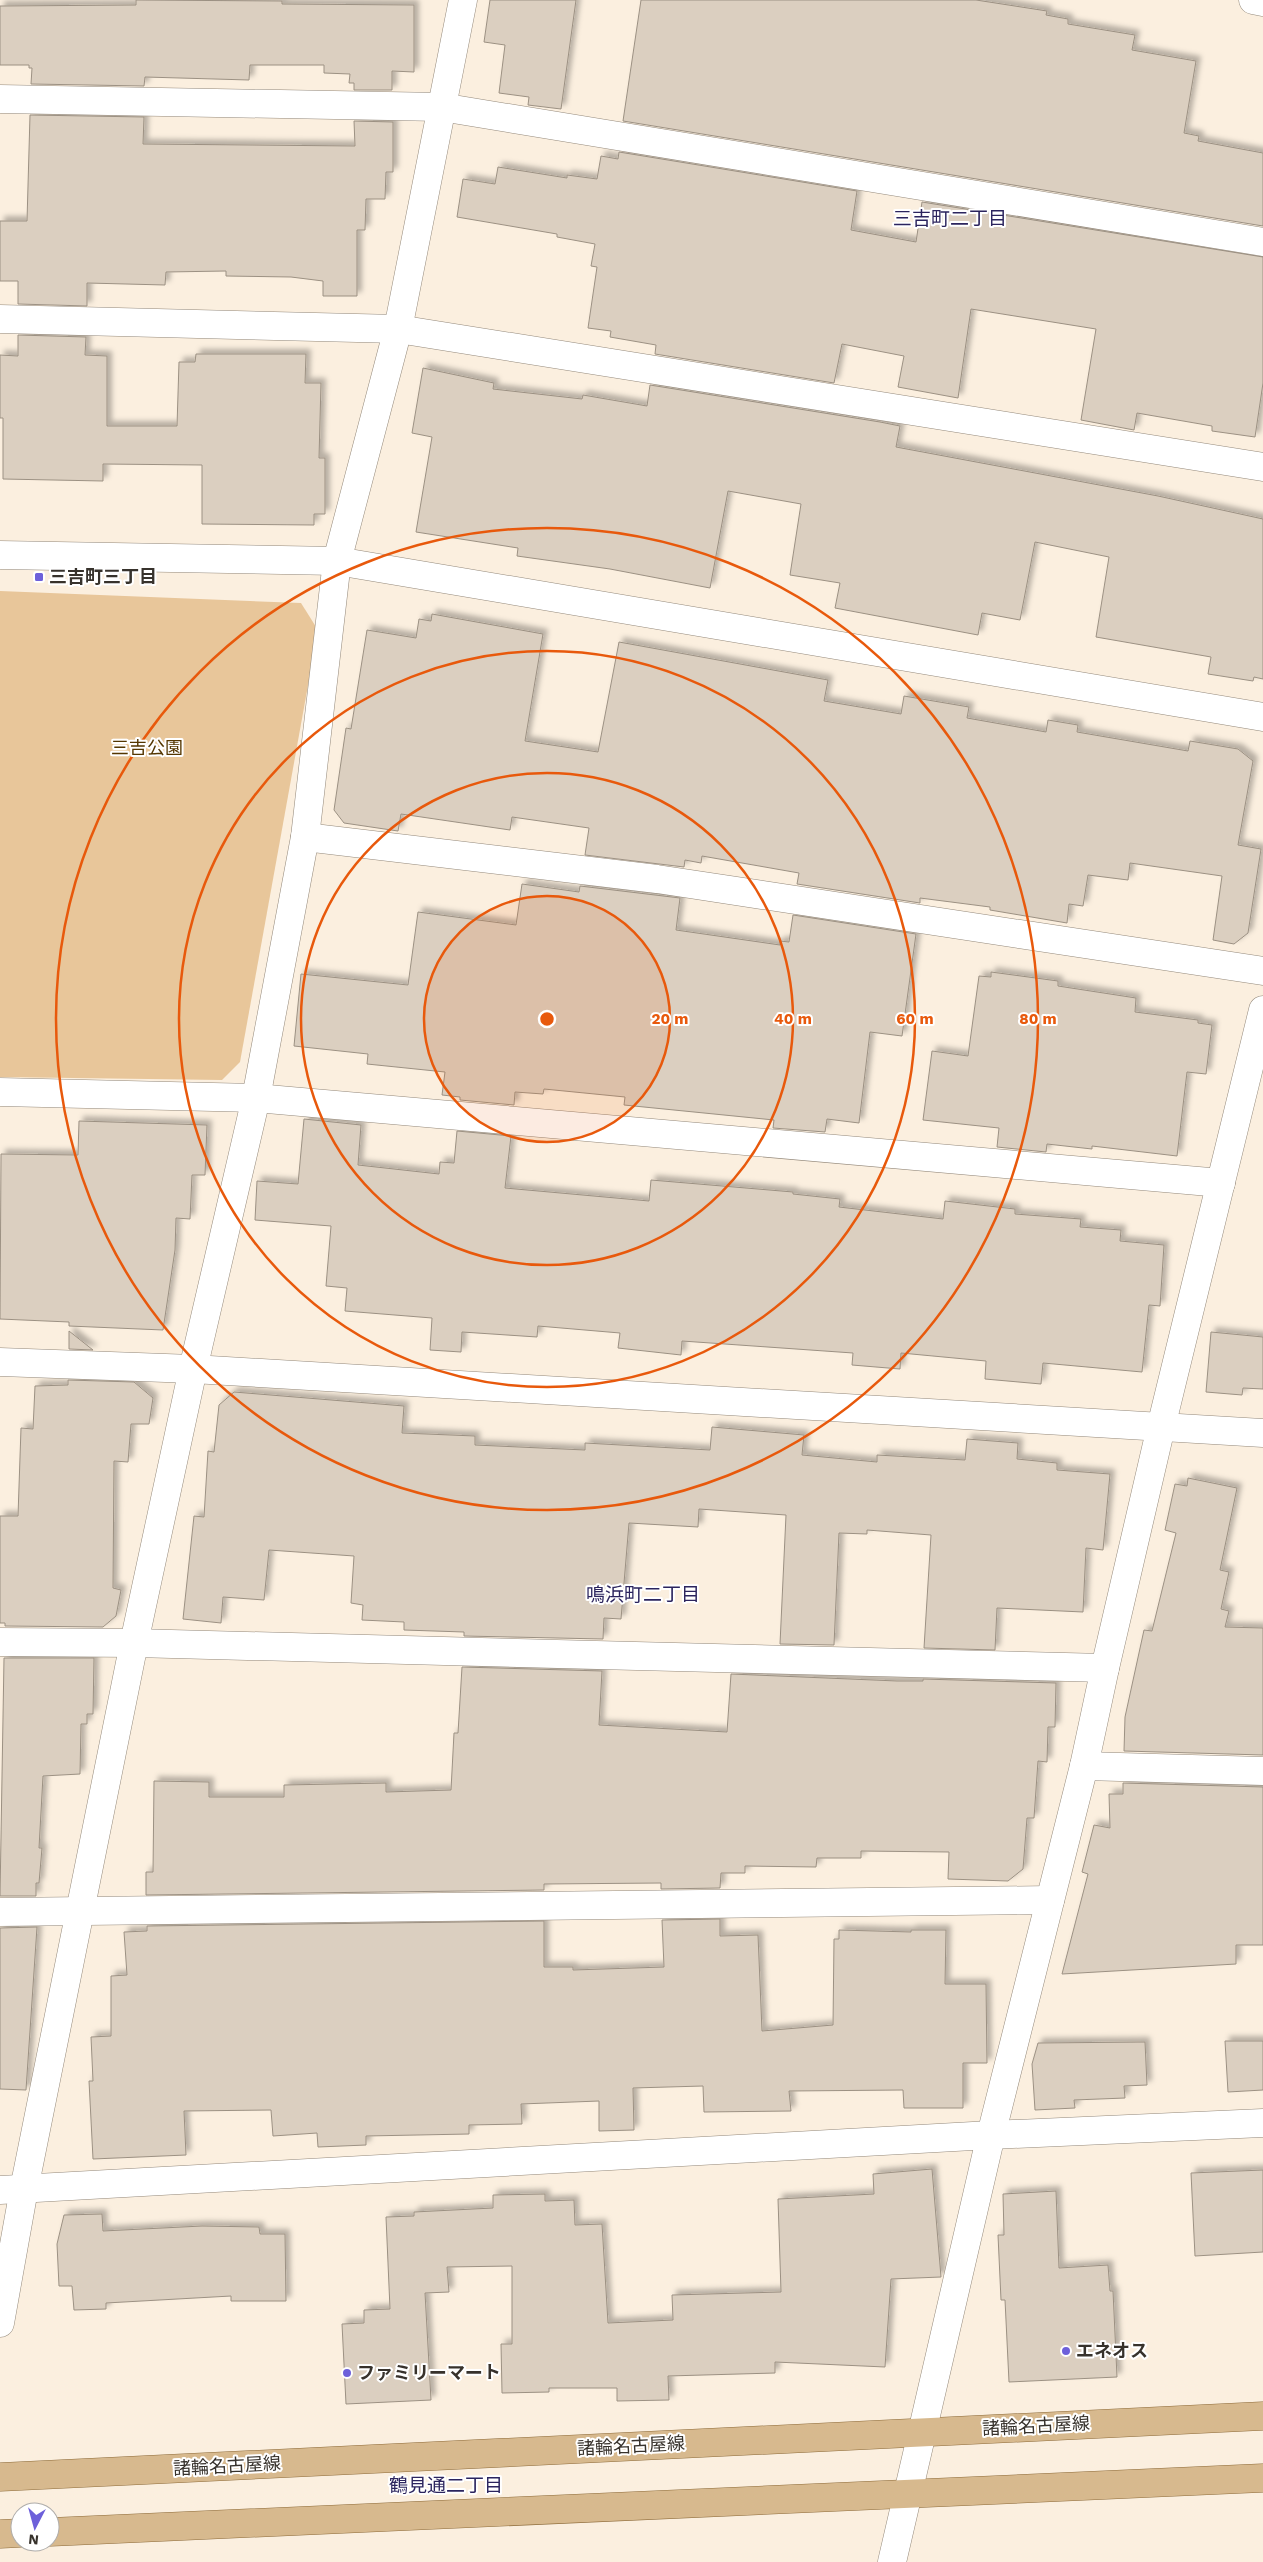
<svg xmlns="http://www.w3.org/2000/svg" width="1263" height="2562" viewBox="0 0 1263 2562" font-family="'Work Sans','Noto Sans JP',sans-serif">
<defs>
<filter id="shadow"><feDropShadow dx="4.5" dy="-4.5" stdDeviation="2.5" flood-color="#0004"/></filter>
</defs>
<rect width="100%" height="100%" fill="#fbefdf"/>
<!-- green -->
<path fill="#e8c69a" d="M0,591l301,12 17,27 -78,432 -18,18 -222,-3z"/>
<!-- building -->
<g fill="#dbcfc0" stroke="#9c9183" filter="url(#shadow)">
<path d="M136,0l146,1v3l132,1v67l-22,-1v19h-38v-7h-5l1,-9 -26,-1v-8h-74l-1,15 -104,-3 -1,9 -113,-2 1,-16h-3v-3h-29v-59l136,-1z"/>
<path d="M490,0h86l-15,109 -33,-4 1,-8 -30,-4 6,-48 -21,-3z"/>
<path d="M641,0h335l71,11 -1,4 22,4v5l67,11 -3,15 64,11 -12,72 15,3 -1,5 65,12v73l-640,-105z"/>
<path d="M30,115l114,2 -1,27 212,2 -1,-25 39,1v50h-7l-1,27h-19l-1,31h-8v66h-34v-15l-32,-4 -65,-1v-5l-60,1 -1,13 -78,-2v23l-69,-2v-23h-18v-60h27z"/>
<path d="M619,152l238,39 -6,39 65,12 6,-40 341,55v126l-8,54 -43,-6v-5l-75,-13 -3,17 -53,-10 15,-91 -125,-20 -13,89 -60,-11 6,-31 -62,-12 -8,39 -179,-29 1,-9 -46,-8 1,-6 -23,-3 9,-61 -6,-1 4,-22 -38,-7v-3l-100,-17 6,-38 32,5 3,-17 69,11v-3l30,4 4,-23 17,3z"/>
<path d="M18,335l68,2 -1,18 22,1v70h70l2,-64h16l1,-8h110l-1,29h16l-2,75h6v56h-11v11l-112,-1v-59l-99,-1v17l-100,-2v-61h-3v-63l18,1z"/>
<path d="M423,368l71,15 -1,6 89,10 1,-4 64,11 3,-21 230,37 20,4 -4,21 262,49 105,23v160l-9,-2 -1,4 -45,-7 3,-17 -115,-20 13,-80 -74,-15 -15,78 -38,-7 -4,22 -143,-27 5,-25 -50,-8 11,-71 -73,-13 -18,97 -100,-19 -93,-13 1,-8 -102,-16 16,-95 -20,-4z"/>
<path d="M432,614l111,20 -18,107 73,11 21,-110 209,38 -4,21 77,13 3,-18 65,11 -2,11 79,14 2,-12 30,5 -1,7 111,19 2,-10 48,8 15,12 -15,84 23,4 -13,84 -14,11 -21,-4 9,-64 -92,-13 -2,17 -40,-5 -5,31 -14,-2 -2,19 -77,-13v-3l-70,-9v5l-123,-19 2,-11 -97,-17 -1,7 -16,-3 -1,7 -99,-12 4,-27 -77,-11 -2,13 -109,-16 -3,17 -54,-8 -10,-13 12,-82 5,1 16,-99 49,8 3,-19 12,2z"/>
<path d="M522,884l57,8 1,-6 100,12 -4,32 104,15v-4l9,1 4,-27 123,19 -14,102 -32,-4 -11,91 -32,-4 -2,13 -52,-4 1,-8 -150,-15 1,-8 -81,-8 -1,5 -28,-2 -1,13 -54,-5v-3l-18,-2 3,-23 -78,-8 1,-10 -74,-8 7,-72 107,11 10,-73 98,13z"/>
<path d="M991,972l67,9v5l78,12 -1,14 63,8v3l14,2 -6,49 -19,-2 -10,84 -85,-10v3l-45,-5 -1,8 -49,-5 2,-19 -76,-8 9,-69 36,5 11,-80 12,1z"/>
<path d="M304,1119l57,6 -3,40 81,9 1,-12 14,1 3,-32 54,5 -6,52 144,13 2,-21 142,12v2l47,5 -1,8 104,12 2,-18 70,8v5l66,5 -1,8 41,3 -1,11 44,4 -4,61 -11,-1 -7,67 -99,-9 -2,21 -56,-5 1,-18 -85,-8 -1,16 -48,-4 1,-12 -171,-12 -1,14 -63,-7 2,-15 -82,-7 -1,11 -75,-5 -1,20 -31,-2 2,-32 -87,-7 2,-23 -21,-2 5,-60 -76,-6 2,-39 41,3z"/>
<path d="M79,1121l128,4 -2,50h-13l-2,44 -14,-1 -1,32 -12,80 -94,-4v-4l-69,-3 1,-165 77,1z"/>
<path d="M69,1331l24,19 -24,-1z"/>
<path d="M1211,1332l52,5v52l-20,-1 -1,7 -36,-3z"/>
<path d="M68,1380l66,2 19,16 -4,26h-18l-3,38 -14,-1 -1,127 8,2 -5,26 -13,11 -98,-1v-3h-5v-107h18l3,-88 12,1 2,-43 33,-1z"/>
<path d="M234,1392l170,14 -2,27 73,3v9l110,5v-7l125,7 2,-23 92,8 -2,20 75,7v-7l88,5 2,-21 51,4 -1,16 40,4v7l53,4 -7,76 -17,-2 -3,64 -86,-4 -2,42 -71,-2 7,-113 -64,-5v4l-28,-1 -5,112 -54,-1 6,-129 -87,-6 -1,18 -69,-4 -8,96 -17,-1 -1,21 -139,-3v-4l-60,-2v-8l-42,-2 1,-15 -12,-2 3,-47 -85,-6 -5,50 -41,-3 -2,26 -38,-4 11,-103 10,1 4,-66 6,1 5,-47z"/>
<path d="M1188,1478l49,10 -17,82 9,2 -8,37 8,2 -4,16 38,1v127l-139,-4 1,-34 19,-87 8,1 24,-98 -11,-3 10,-46 12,2z"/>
<path d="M4,1658h90l-1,56h-6v10h-6l-1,50 -37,2 -4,72h3l-3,35h-3v13h-36z"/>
<path d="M462,1667l140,4 -3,54 128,7 4,-58 166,7h26v-2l133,4 -1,44h-7l-1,35 -9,-1 -4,57h-7l-4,51 -15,12 -60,-2 1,-27 -88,-1v7h-44l-1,9 -71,-1v7h-24l-1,15 -59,1v-6l-117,1v6l-398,5v-23h7l1,-91 55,1v15h75v-12l102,-2v9l65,-2 3,-57h4z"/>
<path d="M1123,1783l140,4v158h-27v19l-174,10 26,-100 -6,-2 12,-47 16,3 -1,-34h14z"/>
<path d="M720,1919v17l38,-1 4,96 71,-6 1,-86h5v-9l72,2v-2h35l-1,54h41l1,79h-24v45h-59l-1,-18 -114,1 2,20 -87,1 -1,-26 -70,2 1,42 -35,1v-30l-78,3 1,20 -53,1v9l-103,2v9l-48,2 -1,-14 -44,3 -2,-26 -87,1 2,44 -93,4 -4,-78h4l-2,-44 20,-1v-60l16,-1 -3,-43 23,-1v-5l397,-5v46h29v3l91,-3 -2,-47z"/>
<path d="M37,1927l-11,163 -26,-1v-161z"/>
<path d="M1225,2041h38v49l-35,2z"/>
<path d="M1145,2042l2,43 -23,1 1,12 -51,2 1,8 -40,2 -3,-46 6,-21z"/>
<path d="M932,2169l9,108 -50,2 -6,88 -110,-5v11l-107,3 1,24 -52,1v-13h-68v4l-47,1 -1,-49h11v-78l-65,1 2,25 -24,1 6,107 -85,4 -4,-80 22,-1v-13l26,-1 -4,-92 28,-1v-4l79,-4v-13l52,-1v7l29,-1 1,25 27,-1 6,99 65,-3 -1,-25 109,-3 -3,-93 96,-5 -1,-20z"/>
<path d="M1263,2170v82l-68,4 -4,-83z"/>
<path d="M1056,2191l3,77 49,-3 2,26h3l4,86 -108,5 -4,-82h-4l-3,-65h6l-1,-41z"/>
<path d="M102,2214l1,17 99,-5 57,1 1,7h25l1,67h-55v-5l-125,7v6l-32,1 -2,-24h-13l-2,-42 7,-29z"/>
</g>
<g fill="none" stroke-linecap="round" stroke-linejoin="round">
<defs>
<g id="street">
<path d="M1253,0l10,2"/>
<path d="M0,99l441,8 822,135"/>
<path d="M0,319l398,10 865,138"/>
<path d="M305,837l352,42 606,92"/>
<path d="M0,1092l256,6 965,85"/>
<path d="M0,1362l193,7 1070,64"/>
<path d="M0,1642l134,1 971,25"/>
<path d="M1084,1766l179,5"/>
<path d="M0,1912l1050,-12"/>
<path d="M0,2190l991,-55 272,-12"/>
<path d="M0,2323l24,-134 110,-546 59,-274 63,-271 49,-261 32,-276 61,-232 65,-329"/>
<path d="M892,2562l99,-427 93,-369 21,-98 56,-241 102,-417"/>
</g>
<path id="secondary" d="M0,555l337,6 926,156"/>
<g id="primary">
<path d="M0,2477l1263,-61"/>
<path d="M50,2532l1213,-54"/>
<path d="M0,2534l20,-1"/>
</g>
</defs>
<!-- street casing -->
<use href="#street" stroke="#94897b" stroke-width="29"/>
<!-- secondary casing -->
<use href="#secondary" stroke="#94897b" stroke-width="29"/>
<!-- primary casing -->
<use href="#primary" stroke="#8e6c3b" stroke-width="29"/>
<!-- street -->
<use href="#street" stroke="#fff" stroke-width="28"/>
<!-- secondary -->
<use href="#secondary" stroke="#fff" stroke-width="28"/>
<!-- primary -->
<use href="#primary" stroke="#d7b98e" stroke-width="28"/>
</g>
<!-- distance rings -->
<circle cx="547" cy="1019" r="123" fill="#e8590c" fill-opacity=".12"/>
<g fill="none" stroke="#e8590c" stroke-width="2.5">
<circle cx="547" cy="1019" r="123"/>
<circle cx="547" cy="1019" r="246"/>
<circle cx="547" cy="1019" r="368"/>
<circle cx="547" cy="1019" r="491"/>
</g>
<!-- markers -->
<g fill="#6d60da" stroke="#fff" stroke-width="2">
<rect x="34" y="572" width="10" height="10" rx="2.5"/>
<circle cx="1066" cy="2351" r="5"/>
<circle cx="347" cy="2373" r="5"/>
</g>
<g text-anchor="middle" stroke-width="4" stroke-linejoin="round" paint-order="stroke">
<!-- poi labels -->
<g font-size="18" font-weight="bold" fill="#37322c" stroke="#fff" text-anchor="start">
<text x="49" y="583">三吉町三丁目</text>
<text x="1076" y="2357">エネオス</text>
<text x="357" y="2379">ファミリーマート</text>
</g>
<!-- park labels -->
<g font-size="18" fill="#543600" stroke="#fff">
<text x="147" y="754">三吉公園</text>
</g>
<!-- street labels -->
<g font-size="18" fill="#37322c" stroke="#fff">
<text transform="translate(1036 2426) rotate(-3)" y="6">諸輪名古屋線</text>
<text transform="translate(631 2446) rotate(-3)" y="6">諸輪名古屋線</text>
<text transform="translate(227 2466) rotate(-3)" y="6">諸輪名古屋線</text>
</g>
<!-- neighbourhood labels -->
<g font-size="19" fill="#2b245e" stroke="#fff">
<text x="950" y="225">三吉町二丁目</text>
<text x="643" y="1601">鳴浜町二丁目</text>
<text x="446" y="2492">鶴見通二丁目</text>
</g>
</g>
<circle cx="547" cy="1019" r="8" fill="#e8590c" stroke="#fff" stroke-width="2.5"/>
<g font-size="15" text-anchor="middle" font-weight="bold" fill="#e8590c" stroke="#fff" stroke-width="4" stroke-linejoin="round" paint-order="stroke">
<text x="670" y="1024">20 m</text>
<text x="793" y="1024">40 m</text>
<text x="915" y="1024">60 m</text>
<text x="1038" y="1024">80 m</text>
</g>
<!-- north arrow -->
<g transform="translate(35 2527) rotate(186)"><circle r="24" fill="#ffffff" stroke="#afadab"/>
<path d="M0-4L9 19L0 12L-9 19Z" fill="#6d60da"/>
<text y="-8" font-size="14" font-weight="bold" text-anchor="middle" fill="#37322c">N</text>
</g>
</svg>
